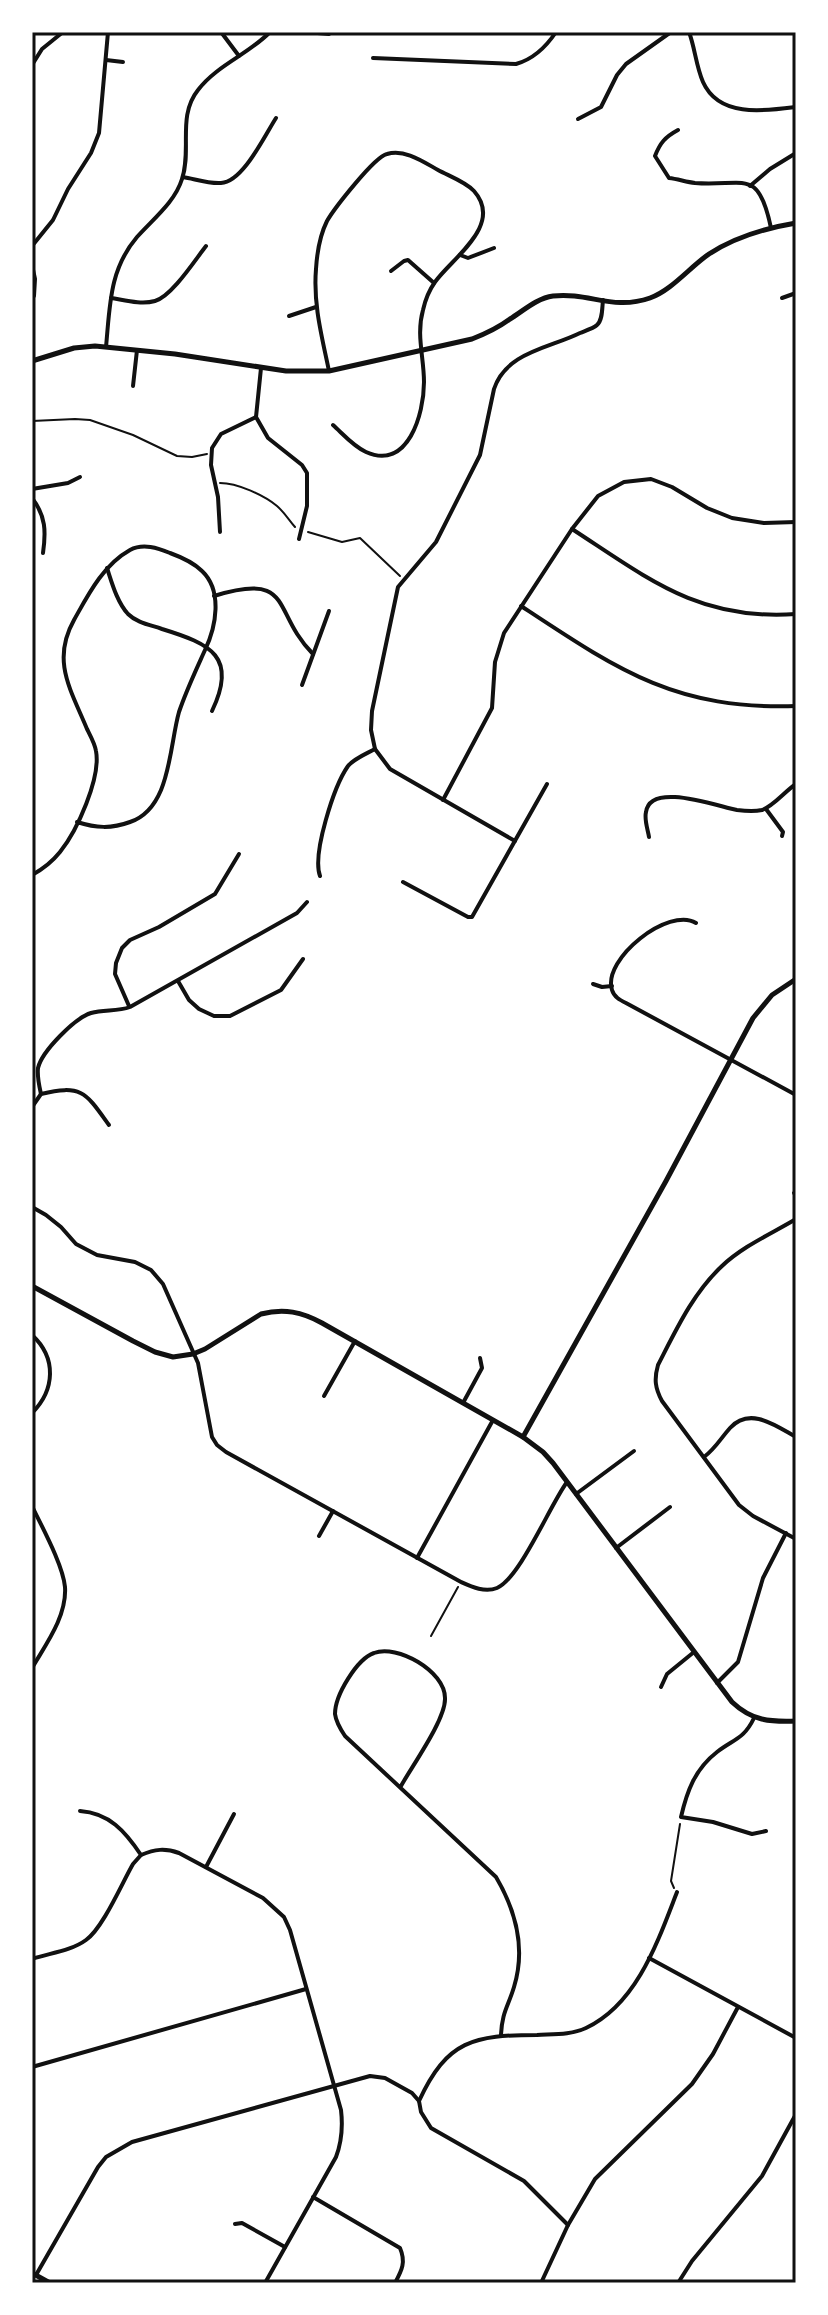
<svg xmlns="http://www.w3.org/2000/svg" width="828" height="2315" viewBox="0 0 828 2315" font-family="Barlow,sans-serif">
<rect width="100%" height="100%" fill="#fff"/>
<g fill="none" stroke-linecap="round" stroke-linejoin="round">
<!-- path -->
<g stroke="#111" stroke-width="2">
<path d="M32,421l43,-2 15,1 43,15 44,21 15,1 15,-3"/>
<path d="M220,483c17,0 44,12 57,23 7,6 12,14 18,21"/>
<path d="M308,532l34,10 18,-4 40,38"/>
<path d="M431,1636l27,-49"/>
<path d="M674,1888l-3,-7 9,-57"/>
</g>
<!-- minor -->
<g stroke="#111" stroke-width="4">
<path d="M221,32l18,24"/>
<path d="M306,32l23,2"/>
<path d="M689,32c6,16 7,34 14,50 16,36 62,29 93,25"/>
<path d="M373,58l143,6c18,-5 30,-17 40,-32"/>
<path d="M106,60l17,2"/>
<path d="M32,65l10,-16 21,-17"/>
<path d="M578,119l23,-12 16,-32 9,-11 45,-32"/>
<path d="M678,130c-13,7 -18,13 -23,26l14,22c9,1 17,4 26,5 49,4 63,-17 76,45"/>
<path d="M183,177c12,2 26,7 38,6 22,-1 44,-48 55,-65"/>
<path d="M750,186l20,-17 26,-16"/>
<path d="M32,246l21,-26 15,-31 23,-36 8,-20 9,-101"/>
<path d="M460,255l8,3 26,-10"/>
<path d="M32,265l3,14 -1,17"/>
<path d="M391,271l13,-10 4,-1 26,23"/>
<path d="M111,298c13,2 30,7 44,3 17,-5 40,-41 51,-55"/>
<path d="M782,298l14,-5"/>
<path d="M289,316l27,-9"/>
<path d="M106,347c4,-41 3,-77 31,-110 16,-18 38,-35 45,-58 10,-29 -5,-63 16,-89 19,-25 51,-36 72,-58"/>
<path d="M261,368l-5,49 12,21 34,27 5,8v33l-8,33"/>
<path d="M329,371c-7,-34 -16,-67 -13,-102 1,-16 4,-34 11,-48 7,-12 47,-64 60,-67 18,-5 35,7 51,16 11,6 28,12 36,21 30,34 -22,67 -39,91 -5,7 -10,19 -12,28 -7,25 1,47 1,72 0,32 -16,89 -58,70 -13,-6 -23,-18 -33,-27"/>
<path d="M133,386l4,-36"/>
<path d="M32,489l36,-6 12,-6"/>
<path d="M32,498c14,18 14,34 11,55"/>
<path d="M572,529c77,50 127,92 224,85"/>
<path d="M220,532l-2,-35 -7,-32 1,-17 9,-14 35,-17"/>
<path d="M107,568c5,15 10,34 21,46 9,9 23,11 34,15 49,15 76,28 50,82"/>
<path d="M214,596c81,-25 57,16 99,58"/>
<path d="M521,606c97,64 154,104 275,100"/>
<path d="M302,685l27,-74"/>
<path d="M443,800l49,-92 3,-46 9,-29 68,-104 26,-33 26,-14 27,-3 21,8 35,21 25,10 32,5 32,-1"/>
<path d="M766,809l17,23 -1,4"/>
<path d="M649,837c-1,-7 -5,-17 -3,-25 4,-31 73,-5 91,-2 8,1 16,2 25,0 12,-4 23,-19 34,-26"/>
<path d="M515,841l-125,-72 -15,-20 -4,-19 1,-19 26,-124 38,-45 44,-87 14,-66c12,-37 56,-41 86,-56 5,-2 14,-5 17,-8 6,-5 5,-18 6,-25"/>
<path d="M32,875c11,-6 20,-13 28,-23 17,-21 41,-74 36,-101 -1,-7 -6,-16 -9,-22 -16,-39 -36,-68 -13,-109 14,-25 29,-55 56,-70 13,-7 28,-2 40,3 11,4 24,10 32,18 21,20 14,56 3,79 -9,20 -19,41 -26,62 -10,35 -8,96 -49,110 -19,7 -34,6 -53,0"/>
<path d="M320,876c-8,-22 14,-90 28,-110 7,-8 18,-12 27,-17"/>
<path d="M403,882l65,35h4l75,-133"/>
<path d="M696,923c-27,-17 -94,36 -84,67 2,7 8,10 14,13l170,92"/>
<path d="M178,981l11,19 10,9 15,7h16l51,-26 22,-31"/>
<path d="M593,984l9,3 10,-1"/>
<path d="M129,1006l-14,-32 1,-11 6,-15 8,-8 29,-13 56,-33 24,-40"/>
<path d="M41,1094c-2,-9 -4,-17 -3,-26 4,-17 37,-50 53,-55 13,-4 26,-1 39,-6l167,-94 10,-11"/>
<path d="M32,1107l9,-13c41,-10 45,-1 68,31"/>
<path d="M794,1193l2,3"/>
<path d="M32,1207l14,8 15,12 15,17 21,11 38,7 16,8 12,14 35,79 14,74 5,8 9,7 235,130c11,5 24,11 36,6 23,-10 53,-83 70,-106"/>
<path d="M796,1219c-25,15 -53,27 -74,47 -29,27 -46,64 -64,99 -4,14 -3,23 4,36l77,104 14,11 43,23"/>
<path d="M32,1335c25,23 23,55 0,78"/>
<path d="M324,1396l31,-55"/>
<path d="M463,1403l19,-35 -2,-10"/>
<path d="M704,1457c11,-8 17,-19 26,-29 20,-22 46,-2 66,9"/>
<path d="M576,1494l58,-43"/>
<path d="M32,1506c10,21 31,59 33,81 2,29 -19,57 -33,81"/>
<path d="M319,1536l14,-25"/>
<path d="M616,1548l54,-41"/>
<path d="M417,1558l76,-138"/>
<path d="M717,1683l21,-21 25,-84 23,-45"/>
<path d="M661,1687l6,-13 27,-22"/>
<path d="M754,1718c-10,21 -20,21 -37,34 -22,17 -30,39 -36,65l32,5 39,12 14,-3"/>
<path d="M401,1786c11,-20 45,-67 44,-88 0,-27 -48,-54 -71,-45 -17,6 -39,42 -39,61 1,8 6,16 10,22l151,141c20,34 30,71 18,110 -6,20 -12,25 -13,48"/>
<path d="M141,1855c14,-6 24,-7 38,-2l84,45 21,19 6,13 51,180c2,17 1,31 -5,47l-71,126"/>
<path d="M206,1867l28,-53"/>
<path d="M649,1958l147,80"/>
<path d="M32,1959c18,-6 39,-8 54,-19 17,-12 36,-57 47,-76l8,-9c-16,-24 -32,-42 -61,-44"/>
<path d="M32,2067l274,-78"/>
<path d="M419,2101c28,-61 55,-66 118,-66 16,-1 34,0 49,-7 51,-24 72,-87 91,-136"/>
<path d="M313,2197l87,51c6,14 2,22 -5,35"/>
<path d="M235,2224l7,-1 43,24"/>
<path d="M36,2275l62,-108 8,-10 26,-15 238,-66 15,2 27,15 7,8 2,11 10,16 93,53 44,44"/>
<path d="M541,2283l27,-58 27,-46 97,-95 21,-30 25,-47"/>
<path d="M678,2283l14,-22 70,-85 34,-62"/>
</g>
<!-- tertiary -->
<g stroke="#111" stroke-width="5">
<path d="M32,361l42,-13 21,-2 80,8 111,17h43l143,-32c13,-5 26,-11 38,-20 13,-8 27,-21 43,-23 36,-4 60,15 97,2 22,-8 40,-31 59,-44 26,-17 57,-26 87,-31"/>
<path d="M32,1286l101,55 22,11 18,5 20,-3 12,-5 56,-35c23,-6 41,-2 61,9l201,114 20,15 10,11 179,239c20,19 38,20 64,19"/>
<path d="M523,1437l143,-256 87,-163 19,-23 24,-16"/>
<path d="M32,2273l18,10"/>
</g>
</g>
<!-- border -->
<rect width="828" height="2315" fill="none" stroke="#ffffff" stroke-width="68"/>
<rect x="34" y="34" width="760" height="2247" fill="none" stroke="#111" stroke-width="3"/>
</svg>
